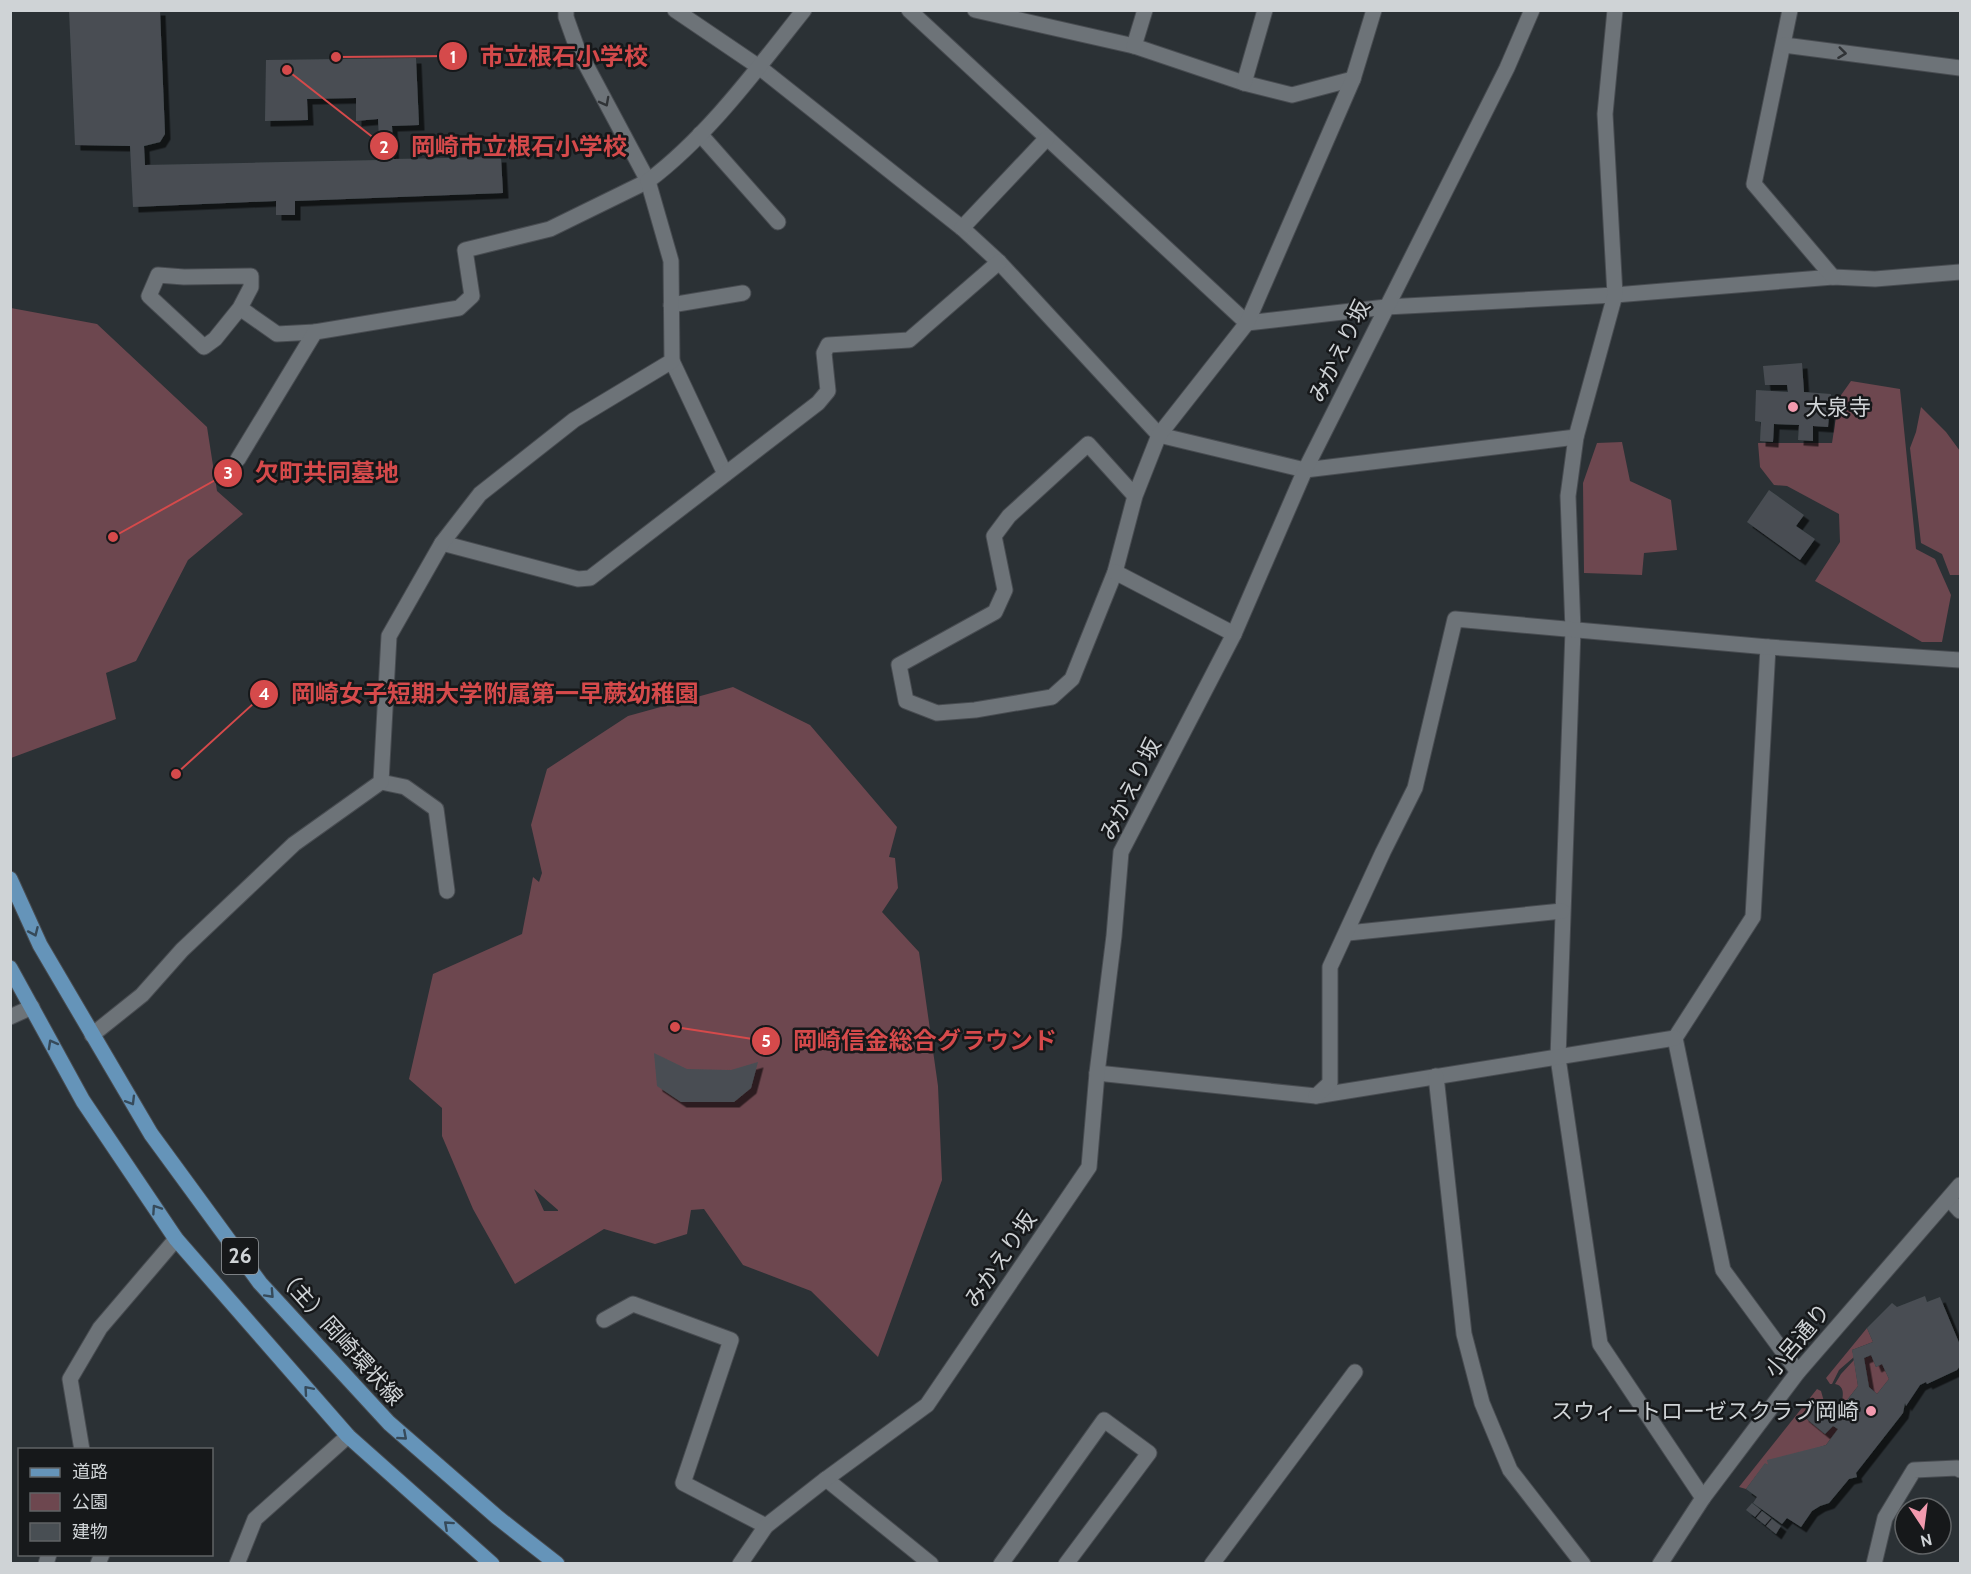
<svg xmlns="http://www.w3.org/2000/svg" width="1971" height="1574" viewBox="0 0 1971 1574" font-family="Cabin,'Noto Sans JP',sans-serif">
<defs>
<filter id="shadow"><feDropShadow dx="5.5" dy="5.5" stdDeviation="0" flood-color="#0009"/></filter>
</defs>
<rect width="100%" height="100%" fill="#2b3135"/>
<!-- green -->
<g fill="#6d474f" fill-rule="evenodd">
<path d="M11,308l86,16 110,103 10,64 26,23 -55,46 -52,101 -30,12 10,46 -105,39z"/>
<path d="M1851,381l49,8 16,160 19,10 16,36 -9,47h-20l-107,-61 25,-39 -1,-28 -52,-28 -13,-1 -14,-18 -2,-24h74l7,-45z"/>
<path d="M1921,407l25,25 14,19v124h-10l-8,-21 -21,-11 -11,-95 6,-16z"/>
<path d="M1622,442l8,39 41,19 6,50 -33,3 -2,22 -58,-2 -1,-90 14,-40z"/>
<path d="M733,687l77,38 87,102 -8,30 6,1 3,30 -16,24 37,40 19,134 4,94 -64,177 -67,-66 -68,-26 -39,-56 -13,1 -4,24 -32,10 -51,-15 -89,55 -42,-75 -31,-73v-28l-33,-29 24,-105 89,-40 11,-57 6,5 3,-9 -11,-48 16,-56 81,-53zM534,1189l24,21v1h-14z"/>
<path d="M1867,1328l6,14 -21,8 2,7 -15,13 -7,14h-2l-4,-6z"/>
<path d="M1871,1355l5,12 6,-3 7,15 -12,15 -8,-7 -5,-29z"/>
<path d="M1854,1360l4,26 -14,18 -2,-2c1,-7 3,-16 -7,-18l6,-10z"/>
<path d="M1817,1389l4,2 4,14 16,4 -9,11 -19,-16 -10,12 22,18 8,-8 5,3 -12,16 -58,20 -3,-1 -19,25 -7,-2z"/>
</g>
<!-- building -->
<g fill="#484e53" fill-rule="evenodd" filter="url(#shadow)">
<path d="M69,10h91l5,124 -5,8 -16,4 1,19 235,-5 -2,-41 -22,2v-23l-49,1 1,21 -43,1 1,-61 150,-2 3,67 -27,1 2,33 107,-2 2,36 -208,8v14h-19v-14l-143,6 -3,-61 -55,-1z"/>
<path d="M1802,363l2,29 27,2 -3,33 -15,-1v15l-15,-1 1,-15 -25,-1 -1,18 -13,-1 1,-19 -6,-1 1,-31 32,2 -1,-7h-22l-2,-19z"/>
<path d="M1769,490l35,25 -8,11 19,13 -15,21 -53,-38z"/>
<path d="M654,1053l33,16 44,1 27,-8 -7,26 -17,14h-53l-24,-16z"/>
<path d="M1925,1296l2,6 13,-5 20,48v21l-3,4 -30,14 -1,-2 -6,3 -14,21 -1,-3 -2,10 -47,60 1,4 -8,2 -20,24 -9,3 -8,5 -11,16 -14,-9 -5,6 -29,-21 4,-6 -11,-8 19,-26 3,2 -1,-5 59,-15 12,-16 -5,-3 -8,8 -22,-18 10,-12 19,16 26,-34 -6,-36 21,-8 -6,-14 25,-25 5,4zM1871,1355l5,12 6,-3 7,15 -12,15 -8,-7 -5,-29z"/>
<path d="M1752,1503l9,7 -6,7 -9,-7z"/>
<path d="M1762,1511l9,7 -6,7 -9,-7z"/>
<path d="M1772,1519l9,7 -5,8 -10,-8z"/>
</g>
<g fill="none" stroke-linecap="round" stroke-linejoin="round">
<defs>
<g id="street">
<path d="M675,10l84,57 203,161 37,34 160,173 146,35 271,-33"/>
<path d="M909,10l338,313 139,-16 229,-12 218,-18 42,2 85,-7"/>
<path d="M975,10l159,36 110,37 48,12 61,-16"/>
<path d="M1615,10l-10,104 10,181 -39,142 -8,59 5,134 -15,428 42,286 103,154"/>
<path d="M1790,10l-36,174 79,93"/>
<path d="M1784,45l176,23"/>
<path d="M1134,46l11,-36"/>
<path d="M1244,83l21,-73"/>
<path d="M700,134l78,88"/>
<path d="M962,228l85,-90"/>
<path d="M671,305l72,-12"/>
<path d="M240,308l11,-21v-11l-67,1 -26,-2 -9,21 55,51 11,-8 25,-31 37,26 38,-2"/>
<path d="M672,361l53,113"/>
<path d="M238,459l77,-127 144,-24 13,-12 -7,-46 85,-21 98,-48 -71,-133 -11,-31v-7"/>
<path d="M1135,496l-47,-52 -79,72 -15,20 11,54 -10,22 -96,53 7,36 31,12 38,-3 77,-13 20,-18 43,-107 20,-76 24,-61 88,-112 106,-244 21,-69"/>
<path d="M442,543l136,36 12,-1 228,-175 10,-12 -4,-38 4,-8 81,-5 90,-78"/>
<path d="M1115,572l119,62"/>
<path d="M1768,647l-15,270 -78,121 48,232 75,102"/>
<path d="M381,782l24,5 31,22 11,82"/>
<path d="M1348,933l214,-22"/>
<path d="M10,1017l22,-10"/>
<path d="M92,1035l50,-40 40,-45 112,-106 87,-62 8,-146 53,-93 38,-49 94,-74 98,-59 -1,-100 -23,-80c60,-45 109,-112 156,-171"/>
<path d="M1097,1073l219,23 359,-58"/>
<path d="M1436,1076l28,258 18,69 28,67 73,94"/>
<path d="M1316,1096l14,-13v-116l53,-115 32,-64 40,-169 313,28 192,13"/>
<path d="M1949,1199l11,12"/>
<path d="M604,1320l29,-16 98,36 -48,143 83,43"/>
<path d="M82,1450l-12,-71 30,-51 76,-89"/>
<path d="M826,1479l105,85"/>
<path d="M46,1564l3,-10"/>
<path d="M98,1564l4,-10"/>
<path d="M237,1564l18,-45 93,-83"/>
<path d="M740,1564l26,-38 60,-47 101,-74 162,-238 8,-94 17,-137 7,-84 113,-218 71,-164 202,-402 25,-58"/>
<path d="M1001,1564l103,-144 45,33 -83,111"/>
<path d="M1212,1564l143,-192"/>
<path d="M1874,1564l11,-46 29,-48 43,-2 3,2"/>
</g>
<path id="secondary" d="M1660,1564l43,-66 95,-126 162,-187"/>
<g id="primary">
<path d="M10,879l30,66 111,189 109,149 129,140 108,94 60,47"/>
<path d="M10,968l73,133 93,138 172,197 144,128"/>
</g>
</defs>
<!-- street casing -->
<use href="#street" stroke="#484c51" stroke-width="17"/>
<!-- secondary casing -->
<use href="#secondary" stroke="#484c51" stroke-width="17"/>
<!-- primary casing -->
<use href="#primary" stroke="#484c51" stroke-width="17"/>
<!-- street -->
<use href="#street" stroke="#6d7378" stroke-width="15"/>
<!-- secondary -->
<use href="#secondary" stroke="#6d7378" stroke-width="15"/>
<!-- primary -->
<use href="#primary" stroke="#6594b9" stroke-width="15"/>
</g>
<!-- one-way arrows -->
<defs><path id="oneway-chevron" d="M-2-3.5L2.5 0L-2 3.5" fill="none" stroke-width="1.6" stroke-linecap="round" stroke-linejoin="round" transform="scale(1.5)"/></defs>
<g stroke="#303336">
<use href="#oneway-chevron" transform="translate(1842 53) rotate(7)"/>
<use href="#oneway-chevron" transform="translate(605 102) rotate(62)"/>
</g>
<g stroke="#364a5a">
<use href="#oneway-chevron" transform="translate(34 932) rotate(66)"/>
<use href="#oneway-chevron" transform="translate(52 1044) rotate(-119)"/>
<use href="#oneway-chevron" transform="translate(131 1101) rotate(59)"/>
<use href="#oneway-chevron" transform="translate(156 1209) rotate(-124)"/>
<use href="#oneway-chevron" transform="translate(270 1294) rotate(47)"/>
<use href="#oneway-chevron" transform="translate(308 1390) rotate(-131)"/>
<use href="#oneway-chevron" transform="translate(403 1436) rotate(41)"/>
<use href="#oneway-chevron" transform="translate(448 1525) rotate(-138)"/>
</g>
<!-- markers -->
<g fill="#f29aae" stroke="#16181a" stroke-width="2">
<circle cx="1793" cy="407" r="6"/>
<circle cx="1871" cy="1411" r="6"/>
</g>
<g text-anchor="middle" stroke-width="5" stroke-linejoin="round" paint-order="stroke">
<!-- shield labels -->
<rect fill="#16181a" stroke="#989b9e" stroke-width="1.5" x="222" y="1238" width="36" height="36" rx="4.5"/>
<g font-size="21" font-weight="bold" fill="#cfd3d6">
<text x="240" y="1263">26</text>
</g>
<!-- street labels -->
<g font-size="22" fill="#cfd3d6" stroke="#16181a">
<text transform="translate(1339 351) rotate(-64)" y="8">みかえり坂</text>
<text transform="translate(1130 789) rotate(-64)" y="8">みかえり坂</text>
<text transform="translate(1000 1259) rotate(-56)" y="8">みかえり坂</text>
<text transform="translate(340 1336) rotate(48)" y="8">（主）岡崎環状線</text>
<text transform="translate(1797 1340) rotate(-50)" y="8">小呂通り</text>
</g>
<!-- poi labels -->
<g font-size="22" fill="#cfd3d6" stroke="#16181a" text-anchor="start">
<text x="1805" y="415">大泉寺</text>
<text x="1859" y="1419" text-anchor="end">スウィートローゼスクラブ岡崎</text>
</g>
</g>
<!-- callouts -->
<path fill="none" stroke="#d54a4b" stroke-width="2" d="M336 57L453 56M287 70L384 146M113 537L228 473M176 774L264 694M675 1027L766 1041"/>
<g fill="#d54a4b" stroke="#16181a" stroke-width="2">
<circle cx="336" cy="57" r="6"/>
<circle cx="287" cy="70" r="6"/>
<circle cx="113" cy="537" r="6"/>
<circle cx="176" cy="774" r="6"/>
<circle cx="675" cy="1027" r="6"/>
<circle cx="453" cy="56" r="15"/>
<circle cx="384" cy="146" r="15"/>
<circle cx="228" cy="473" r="15"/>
<circle cx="264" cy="694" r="15"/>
<circle cx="766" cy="1041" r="15"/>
</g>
<g font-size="18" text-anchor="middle" font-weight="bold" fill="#fff">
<text x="453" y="63">1</text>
<text x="384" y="153">2</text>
<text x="228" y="479">3</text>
<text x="264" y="700">4</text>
<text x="766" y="1047">5</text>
</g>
<g font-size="24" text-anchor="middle" font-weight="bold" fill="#d54a4b" stroke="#16181a" stroke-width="5" stroke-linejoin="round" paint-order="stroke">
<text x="564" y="65">市立根石小学校</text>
<text x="519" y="155">岡崎市立根石小学校</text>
<text x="327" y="481">欠町共同墓地</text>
<text x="495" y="702">岡崎女子短期大学附属第一早蕨幼稚園</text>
<text x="925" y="1049">岡崎信金総合グラウンド</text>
</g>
<!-- border -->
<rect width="1971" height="1574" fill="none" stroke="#cfd3d6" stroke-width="24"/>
<!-- legend -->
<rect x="18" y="1448" width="195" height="108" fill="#16181a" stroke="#606365" stroke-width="1.5"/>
<rect x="30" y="1468" width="30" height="9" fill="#6594b9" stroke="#606365" stroke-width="1.5"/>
<text x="72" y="1478" font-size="18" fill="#cfd3d6">道路</text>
<rect x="30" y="1493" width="30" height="18" fill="#6d474f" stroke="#606365" stroke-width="1.5"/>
<text x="72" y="1508" font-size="18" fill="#cfd3d6">公園</text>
<rect x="30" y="1523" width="30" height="18" fill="#484e53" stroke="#606365" stroke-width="1.5"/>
<text x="72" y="1538" font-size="18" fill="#cfd3d6">建物</text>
<!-- north arrow -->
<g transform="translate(1923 1526) rotate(167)"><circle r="28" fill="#16181a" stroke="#606365" stroke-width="1.5"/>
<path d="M0-4.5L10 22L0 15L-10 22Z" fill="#f29aae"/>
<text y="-9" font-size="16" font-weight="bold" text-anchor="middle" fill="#cfd3d6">N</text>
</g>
</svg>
